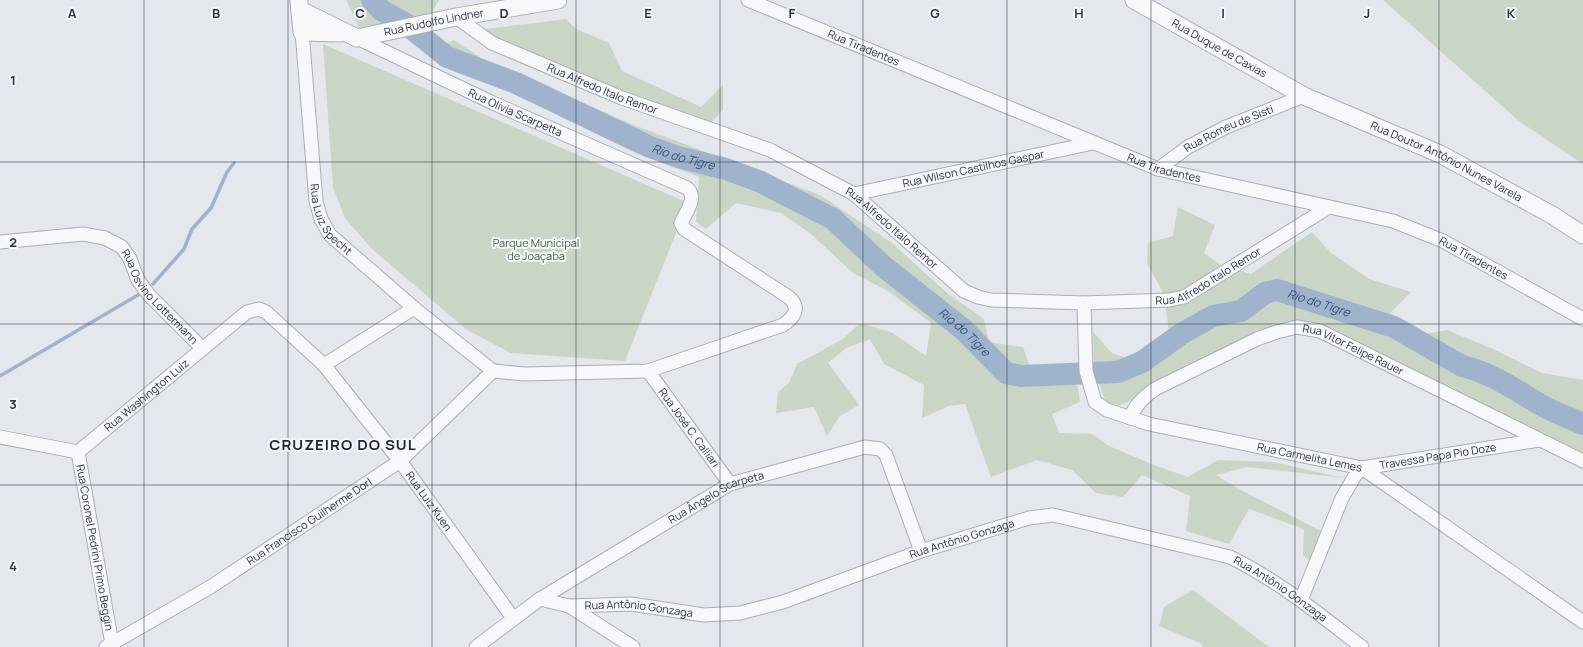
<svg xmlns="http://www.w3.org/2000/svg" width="1583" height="647" viewBox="0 0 1583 647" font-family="Manrope,sans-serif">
<rect width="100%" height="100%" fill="#e4e7ec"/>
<!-- green -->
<g fill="#c9d6c5">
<path d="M346,0h93l-9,15 -71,13z"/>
<path d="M1383,0h200v164l-64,-43z"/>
<path d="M566,19l10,10 33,14 13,28 79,36 22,-22v25l-15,16 -106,-37 -125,-59z"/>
<path d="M454,40l32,21 148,64 186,70 72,48 55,50 37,26 5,23 34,5 7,20 45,2 5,33 -28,12 7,19 33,1 17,12 45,19 34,12 30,-17 55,2 71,16 -97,-11 -31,8 23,14 84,43 -11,30 -9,-7 1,-26 -55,-20 -20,35 -43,-13 4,-35 -48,-21 -19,22 -27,-4 -24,-23 -35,-10 -46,17 -26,-73 -16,2 -27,12 2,-33 -40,-21 -14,-25 -24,9 -18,15 31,42 -19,11 -13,20 -13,-29 -38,6 2,-21 11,-9 8,-19 46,-25 17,-16 31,9 35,24 5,-33 -43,-32 -35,-18 -43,-40 -29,-20 -45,-10 -30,26 -10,-7 3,-45 -68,-26 -203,-100z"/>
<path d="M323,44l365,159 -63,158 -114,-8 -44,-23 -95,-81 -27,-31 -12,-31z"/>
<path d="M1178,207l37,18 -11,28 17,12 30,9 61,-42 19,21 38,26 42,13 -21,21 36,21 21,-4 46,19 49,24 41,7v73l-216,-105 -66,-24 -98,41 -75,37 -13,5 -9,-4 -12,-35 -1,-36 19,21 18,6 38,-20v-16l-6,-33 -15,-26 1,-21 25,-7z"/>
<path d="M1193,590l76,57h-67v-3l-43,-18 5,-19z"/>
</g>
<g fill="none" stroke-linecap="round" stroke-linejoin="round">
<!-- stream -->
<g stroke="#9fb4cc" stroke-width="3.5">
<path d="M153,284l31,-35 8,-20 19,-21 16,-36 7,-9"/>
<path d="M0,376l143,-84"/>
</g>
<!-- river -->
<path stroke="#9fb4cc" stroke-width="22" id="s1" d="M372,0l9,10 25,14 41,33 69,26 134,64 28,10 48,12 35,13 72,37 50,47 81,64 42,43 15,3 97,-4 24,-10 39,-28 32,-18 28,-5 24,-18 12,-3 117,37 68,39c30,7 55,25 81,40 12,7 27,12 40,18"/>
<defs>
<g id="minor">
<path id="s2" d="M748,0l410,169 235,52 50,20 140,78"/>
<path id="s3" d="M456,17l36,26 130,55 148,52 84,44 110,97 14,6 13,3 93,3 85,-3 15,-3 145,-90"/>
<path id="s4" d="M302,32l14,169 5,18 9,16 84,73 79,63"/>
<path id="s5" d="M357,38l136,65 194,85c11,9 -1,24 -6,35l3,6 106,69c11,11 3,20 -7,27l-135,46 -123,3 -32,-3"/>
<path id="s6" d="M1158,169l30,-22 38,-20 78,-31"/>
<path id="s7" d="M854,194l239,-51"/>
<path id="s8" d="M0,242l83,-8 22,4 17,9 8,12 8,21 11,15 54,54"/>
<path id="s9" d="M1084,303l2,68 9,31 12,8 42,14 213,44 221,154"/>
<path d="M324,365l90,-57"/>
<path id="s10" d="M648,371l82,113"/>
<path id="s11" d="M1130,418c5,-13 13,-20 25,-29l102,-50 20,-7 20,-5 23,4 263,130"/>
<path d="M0,437l78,15"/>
<path id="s12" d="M78,452l169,-140 12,-3 7,3 58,53 76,96 113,157"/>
<path id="s13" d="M78,452l34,192"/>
<path id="s14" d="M540,599l29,7 62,-2 73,11 36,-2 43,-11 138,-51 108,-33 24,-3 177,42c49,24 90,58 132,90"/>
<path id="s15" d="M1301,600l41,-102 14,-24 6,-6 177,-28"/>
<path d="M569,606l64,41"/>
<path id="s16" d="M106,647l106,-61 188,-125 93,-90"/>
<path id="s17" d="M476,647l64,-48 190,-115 135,-37 15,2 6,6 35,96"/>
</g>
<g id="tertiary">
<path id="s18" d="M1134,0l170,96 136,58 112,61 31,20"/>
<path d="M299,2l3,30 39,1"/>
<path id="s19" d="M300,10l57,28 99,-21 102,-17"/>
</g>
</defs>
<!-- minor casing -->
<use href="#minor" stroke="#a9aeb7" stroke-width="15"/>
<!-- tertiary casing -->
<use href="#tertiary" stroke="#a9aeb7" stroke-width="19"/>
<!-- minor -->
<use href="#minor" stroke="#f7f8fa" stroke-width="13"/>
<!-- tertiary -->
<use href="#tertiary" stroke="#f7f8fa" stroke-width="17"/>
</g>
<!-- grid -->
<path fill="none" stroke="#2b3445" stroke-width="1" stroke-opacity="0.55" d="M144,0v647M288,0v647M432,0v647M576,0v647M720,0v647M863,0v647M1007,0v647M1151,0v647M1295,0v647M1439,0v647M0,162h1583M0,324h1583M0,485h1583"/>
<g text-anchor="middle" stroke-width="4" stroke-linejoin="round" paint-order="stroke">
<!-- street labels -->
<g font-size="11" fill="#2b3445" stroke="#f4f6f9">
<text dy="4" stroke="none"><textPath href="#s19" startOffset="142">Rua Rudolfo Lindner</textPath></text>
<text dy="4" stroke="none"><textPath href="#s2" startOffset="125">Rua Tiradentes</textPath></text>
<text dy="4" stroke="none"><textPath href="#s18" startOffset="98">Rua Duque de Caxias</textPath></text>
<text dy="4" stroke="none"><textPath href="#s3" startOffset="164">Rua Alfredo Italo Remor</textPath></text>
<text dy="4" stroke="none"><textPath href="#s5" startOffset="175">Rua Olívia Scarpetta</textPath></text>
<text dy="4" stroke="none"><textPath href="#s6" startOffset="82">Rua Romeu de Sisti</textPath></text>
<text dy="4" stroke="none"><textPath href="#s18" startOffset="352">Rua Doutor Antônio Nunes Varela</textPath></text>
<text dy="4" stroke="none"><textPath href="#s2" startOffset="449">Rua Tiradentes</textPath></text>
<text dy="4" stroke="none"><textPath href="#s7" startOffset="122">Rua Wilson Castilhos Gaspar</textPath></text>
<text dy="4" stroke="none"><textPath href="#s4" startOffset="193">Rua Luiz Specht</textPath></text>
<text dy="4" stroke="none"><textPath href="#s3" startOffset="488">Rua Alfredo Italo Remor</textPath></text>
<text dy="4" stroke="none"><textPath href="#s2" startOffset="773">Rua Tiradentes</textPath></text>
<text dy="4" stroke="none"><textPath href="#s3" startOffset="836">Rua Alfredo Italo Remor</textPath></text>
<text dy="4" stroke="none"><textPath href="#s8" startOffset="188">Rua Osvino Lottermann</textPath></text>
<text dy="4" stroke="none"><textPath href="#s11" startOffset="255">Rua Vitor Felipe Rauer</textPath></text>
<text dy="4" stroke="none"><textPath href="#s12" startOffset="89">Rua Washington Luiz</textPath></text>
<text dy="4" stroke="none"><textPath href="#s10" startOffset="70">Rua José C. Calliari</textPath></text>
<text dy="4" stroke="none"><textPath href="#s15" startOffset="223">Travessa Papa Pio Doze</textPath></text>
<text dy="4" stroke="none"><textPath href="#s9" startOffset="323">Rua Carmelita Lemes</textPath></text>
<text dy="4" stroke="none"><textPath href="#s17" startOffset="284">Rua Ângelo Scarpeta</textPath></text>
<text dy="4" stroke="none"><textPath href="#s12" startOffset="490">Rua Luiz Kuen</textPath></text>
<text dy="4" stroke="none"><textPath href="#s16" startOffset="239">Rua Francisco Guilherme Dorl</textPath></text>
<text dy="4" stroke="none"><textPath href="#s14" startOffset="436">Rua Antônio Gonzaga</textPath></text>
<text dy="4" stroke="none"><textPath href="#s13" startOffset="97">Rua Coronel Pedrini Primo Beggin</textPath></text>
<text dy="4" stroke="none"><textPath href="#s14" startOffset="772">Rua Antônio Gonzaga</textPath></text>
<text dy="4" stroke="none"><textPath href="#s14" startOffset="100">Rua Antônio Gonzaga</textPath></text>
</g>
<!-- park labels -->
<g font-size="11" fill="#3f6138" stroke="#f4f6f9">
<text x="536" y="247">Parque Municipal<tspan x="536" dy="13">de Joaçaba</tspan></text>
</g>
<!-- water labels -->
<g font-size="12" font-style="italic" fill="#34527a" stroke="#f4f6f9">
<text dy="4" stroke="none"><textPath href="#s1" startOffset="352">Rio do Tigre</textPath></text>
<text dy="4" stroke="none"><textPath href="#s1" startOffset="1084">Rio do Tigre</textPath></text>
<text dy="4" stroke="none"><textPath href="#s1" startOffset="688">Rio do Tigre</textPath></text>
</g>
<!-- district labels -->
<g font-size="15" font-weight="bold" letter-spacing="1" fill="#1d2536" stroke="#f4f6f9">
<text x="343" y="450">CRUZEIRO DO SUL</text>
</g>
</g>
<g font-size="13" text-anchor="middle" font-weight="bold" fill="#2b3445" stroke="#f4f6f9" stroke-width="4" stroke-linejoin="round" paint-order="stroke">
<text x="72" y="18">A</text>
<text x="216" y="18">B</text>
<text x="360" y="18">C</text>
<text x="504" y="18">D</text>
<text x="648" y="18">E</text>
<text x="792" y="18">F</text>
<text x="935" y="18">G</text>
<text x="1079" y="18">H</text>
<text x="1223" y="18">I</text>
<text x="1367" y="18">J</text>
<text x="1511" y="18">K</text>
<text x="13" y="85">1</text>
<text x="13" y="247">2</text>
<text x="13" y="409">3</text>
<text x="13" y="571">4</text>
</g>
</svg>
